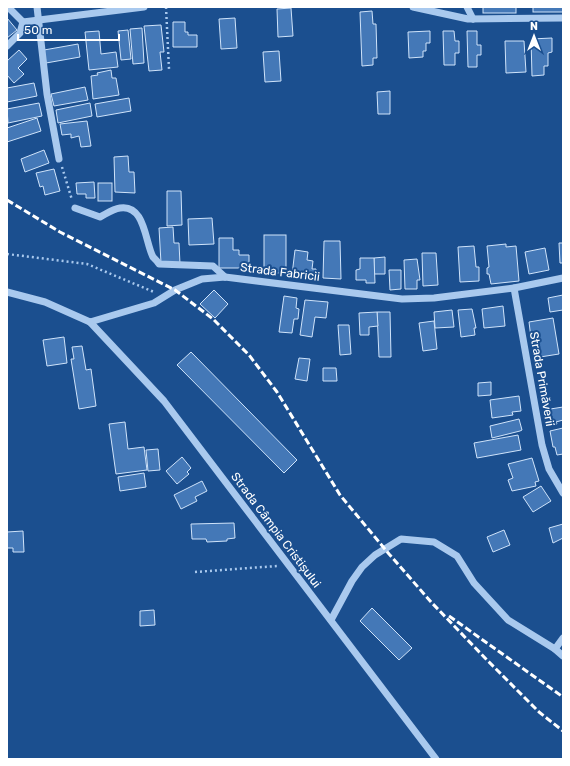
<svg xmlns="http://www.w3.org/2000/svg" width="570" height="766" viewBox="0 0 570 766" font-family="Rubik,sans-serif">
<rect width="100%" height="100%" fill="#1b4f8f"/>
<!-- building -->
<g fill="#4478b7" stroke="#cfe3fa">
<rect x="483" y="7" width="33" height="6"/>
<rect x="533" y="7" width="30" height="5"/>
<path d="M291,8l2,28 -15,1 -1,-28z"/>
<path d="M372,11l1,13h3l1,34h-4v7l-11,1 -2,-54z"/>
<path d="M7,18l10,12 -10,8z"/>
<path d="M235,18l2,30 -16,1 -2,-30z"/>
<path d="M173,22h12v10h3v3h9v12h-24z"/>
<path d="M161,25l3,27h-4l2,18 -13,1 -5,-45z"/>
<path d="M142,28l2,35 -11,1 -3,-35z"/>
<path d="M128,30l3,29 -10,1 -3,-29z"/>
<path d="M99,31l2,23 15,-2 2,15 -29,3 -4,-38z"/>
<path d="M430,31v12h-4v8h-3v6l-14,1 -1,-26z"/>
<path d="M443,31h11l1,10h4v12h-4v12h-11z"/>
<path d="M467,31h10v14h4v10h-4v12h-9z"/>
<path d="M552,38v14l-4,1v13h-4v9l-12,1 -1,-37z"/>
<path d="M505,41h19l2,31 -20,1z"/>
<path d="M78,44l2,13 -34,6 -2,-13z"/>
<path d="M19,50l8,9 -9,9 6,6 -10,9 -7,-8v-14z"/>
<path d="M279,51l2,30 -16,1 -2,-30z"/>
<path d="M111,70l1,8h4l3,17 -26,4 -2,-23 7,-1 -1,-2z"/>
<path d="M34,83l3,13 -30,6v-14z"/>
<path d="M85,87l3,13 -34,6 -3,-12z"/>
<path d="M390,91v23h-12l-1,-22z"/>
<path d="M129,98l2,13 -34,6 -2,-13z"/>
<path d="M39,103l3,13 -34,7 -1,-14z"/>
<path d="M90,103l2,13 -34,7 -2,-13z"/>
<path d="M37,118l4,13 -34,11v-14z"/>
<path d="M87,121l4,25 -10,1 -2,-11 -8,2v-4l-9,1 -2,-11z"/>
<path d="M44,150l5,13 -24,9 -4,-13z"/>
<path d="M128,156l1,16h5l1,21 -20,-1 -1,-35z"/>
<path d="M54,169l6,22 -15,4 -2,-9 -3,1 -4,-14z"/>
<path d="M94,182l1,16h-9v-4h-9l-1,-11z"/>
<rect x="98" y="183" width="14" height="18"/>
<path d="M167,191h14l1,34 -15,1z"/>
<path d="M212,218l2,26 -25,1 -1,-26z"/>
<path d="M173,227l1,16h5l1,21 -19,-1 -2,-35z"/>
<rect x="264" y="235" width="22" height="38"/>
<path d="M219,238h14v12h6v5h10v13h-30z"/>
<path d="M324,241h16l1,38 -18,-1z"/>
<path d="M559,243h4v20h-3z"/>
<path d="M506,244v3l10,-1 3,35 -28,3 -2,-10h-2v-6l2,-1 -2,-21z"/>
<path d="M474,246l2,21h3v14l-19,1 -2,-35z"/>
<path d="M545,248l4,22 -20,4 -4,-22z"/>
<path d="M295,250l13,2 -1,8 6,1 -1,8h4l-1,9 -23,-3z"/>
<path d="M422,253h14l2,32 -15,1z"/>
<path d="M385,257v17h-11v-16z"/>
<path d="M360,258h14l1,25h-9v-3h-10v-10l4,-1z"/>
<path d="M417,259l3,21h-3v9h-12l-1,-29z"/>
<path d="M389,270h12v19l-11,1z"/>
<path d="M214,290l14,14 -13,14 -15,-14z"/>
<path d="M563,295v15l-13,2 -2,-14z"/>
<path d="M284,296l13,2 -1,10 3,1 -1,10h-4l-2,14 -13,-1z"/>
<path d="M305,300l23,2 -2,16 -11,-1 -3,20 -12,-2z"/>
<path d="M503,306l2,20 -21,2 -2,-19z"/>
<path d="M472,309l4,19h-2l1,7 -14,2 -3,-27z"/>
<path d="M452,310l2,17 -19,1 -1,-16z"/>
<path d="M377,312h13l1,45h-12z"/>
<path d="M377,312l1,14 -9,1v8h-9l-1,-22z"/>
<path d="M553,318l6,36 -19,3 -4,-20 -5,1 -2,-16z"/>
<path d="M434,321l3,28 -14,2 -4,-28z"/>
<path d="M338,325h11l2,29 -11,1z"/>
<path d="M64,337l3,26 -20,3 -4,-26z"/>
<path d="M82,346l4,24 5,-1 5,37 -17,3 -8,-50h3l-2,-12z"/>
<path d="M191,352l106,108 -13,13 -107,-108z"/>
<path d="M299,358l11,1 -3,22 -12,-2z"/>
<path d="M323,368h13l1,13h-14z"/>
<path d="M491,382v13l-13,1v-13z"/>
<path d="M519,396l2,15 -9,1 1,3 -21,3 -2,-18z"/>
<path d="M563,407v13l-7,2 1,2 -11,2 -2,-16z"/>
<path d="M519,419l3,11 -2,1 -28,7 -2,-12z"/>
<path d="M125,422l3,27 16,-2 3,23 -31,4 -7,-50z"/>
<path d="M563,428v26l-6,1 -2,-8h-2l-3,-16z"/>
<path d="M518,435l3,15 -44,8 -3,-15z"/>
<path d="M158,449l2,21 -12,1 -2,-21z"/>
<path d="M182,457l9,11 -4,4 2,2 -12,10 -11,-13z"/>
<path d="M532,458l7,23 -4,1 1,4 -24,5 -4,-11 5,-2 -5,-14z"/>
<path d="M144,473l2,14 -26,4 -2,-14z"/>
<path d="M202,481l5,10 -12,6 2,4 -16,8 -7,-14z"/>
<path d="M541,486l10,15 -18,11 -10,-15z"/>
<path d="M234,523l1,15 -8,1v2l-20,1 -1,-3h-14l-1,-15z"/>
<path d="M563,524v14l-10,5 -4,-15z"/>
<path d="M504,530l6,15 -17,7 -6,-15z"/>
<path d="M23,531l1,21h-11v-4h-6v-16z"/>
<path d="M372,608l40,40 -13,12 -39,-39z"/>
<path d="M154,610l1,15 -15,1v-15z"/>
</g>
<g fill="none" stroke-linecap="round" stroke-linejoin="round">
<!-- path -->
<g stroke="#a9c9ee" stroke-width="2.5" stroke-dasharray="2 3" stroke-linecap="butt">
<path d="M166,7l3,62"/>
<path d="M62,167l10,33"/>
<path d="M7,254l80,10 67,28"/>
<path d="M195,572l82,-6"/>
</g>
<!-- minor -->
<g stroke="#a9c9ee" stroke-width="7">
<path d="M8,7l15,15 121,-15"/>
<path d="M37,7l10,87 12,65"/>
<path d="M413,7l55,12 95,-1"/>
<path d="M467,7l6,12"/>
<path d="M7,46l13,-13 3,-11"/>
<path d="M75,208l25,9c6,-3 13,-8 20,-9 25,-4 25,34 33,49 2,2 5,5 6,7l54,2 12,11"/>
<path d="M514,288l28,157 7,24 14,24"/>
<path d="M7,292l38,10 45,20 64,-19 21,-13 27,-11 23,-2 177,22 32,-1 80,-10 49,-10"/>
<path d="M90,322l74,79 272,358"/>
<path d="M331,620l21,-39 10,-14 13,-12 26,-16 33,3 23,14 17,27 34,37 47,29"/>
<path d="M563,638l-8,11 8,7"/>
</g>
<!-- rail -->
<g stroke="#fff" stroke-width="3" stroke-dasharray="7 3" stroke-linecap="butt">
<path d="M7,200l53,32 115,58 38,29 36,36 28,37 63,103 49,59 43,49 54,56 53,53 24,19"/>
<path d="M449,616l114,81"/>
</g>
</g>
<g text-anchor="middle" stroke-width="4" stroke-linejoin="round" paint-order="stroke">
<!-- street labels -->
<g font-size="12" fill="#fff" stroke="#1b4f8f">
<text transform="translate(280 272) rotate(7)" y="4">Strada Fabricii</text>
<text transform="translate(542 379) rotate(80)" y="4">Strada Primăverii</text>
<text transform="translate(276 530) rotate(53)" y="4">Strada Câmpia Cristișului</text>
</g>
</g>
<!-- border -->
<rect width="570" height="766" fill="none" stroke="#ffffff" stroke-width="16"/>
<!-- north arrow -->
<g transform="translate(534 36)" stroke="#1b4f8f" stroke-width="3" paint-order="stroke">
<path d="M0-3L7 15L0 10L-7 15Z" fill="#ffffff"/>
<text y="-6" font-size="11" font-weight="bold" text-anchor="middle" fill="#ffffff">N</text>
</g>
<!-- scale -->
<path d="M18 34v6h101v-6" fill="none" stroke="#ffffff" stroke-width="2"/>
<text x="24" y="34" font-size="12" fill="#ffffff" stroke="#1b4f8f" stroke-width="3" paint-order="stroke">50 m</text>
</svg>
